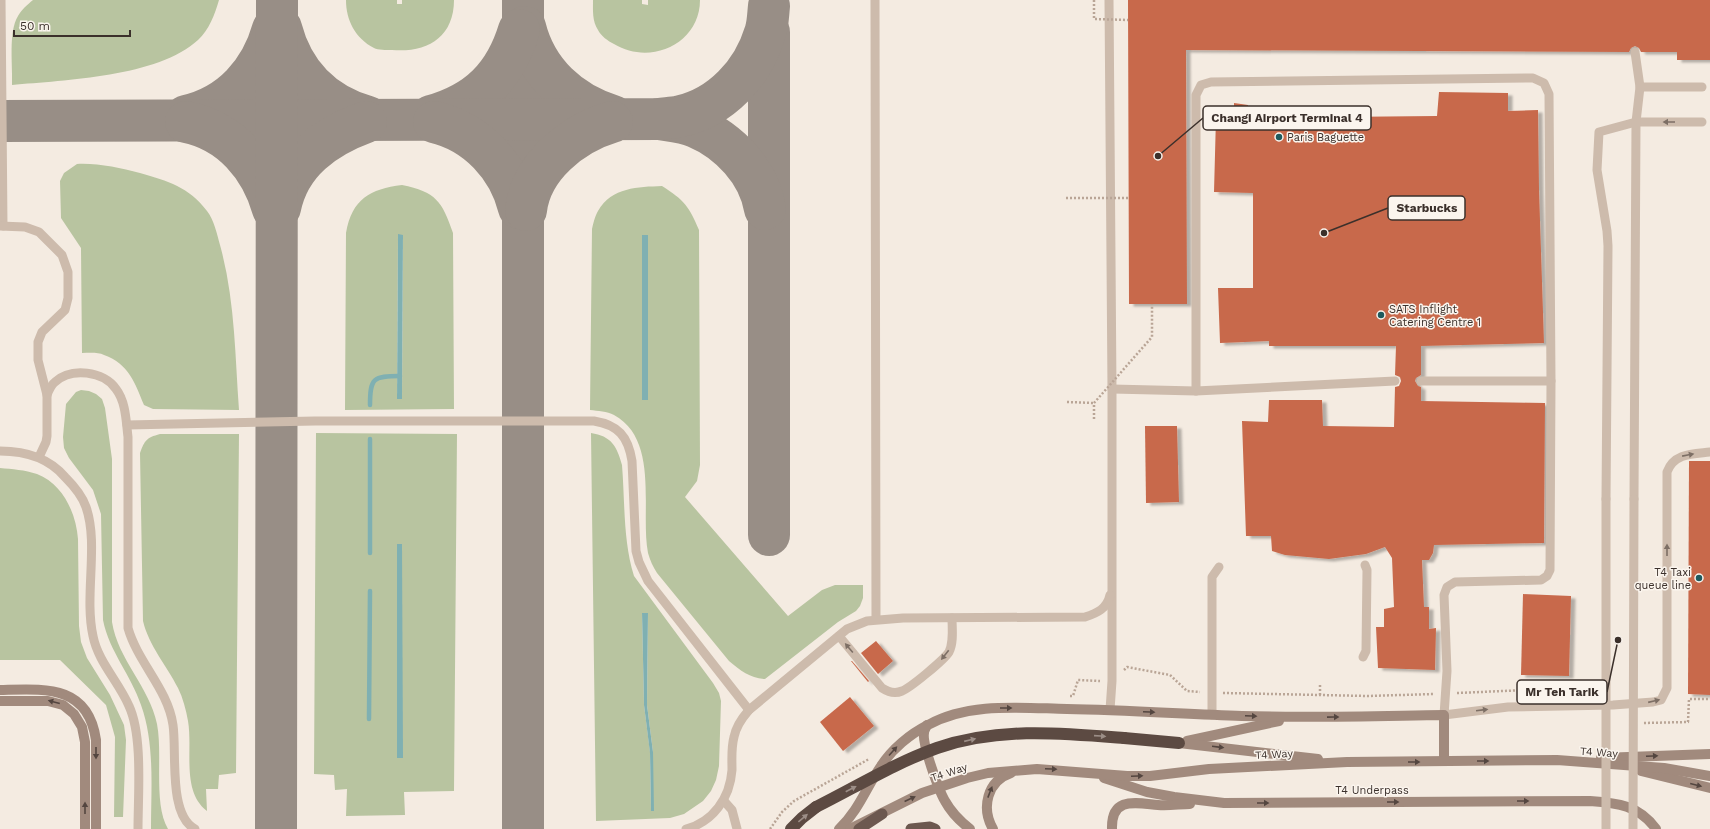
<svg xmlns="http://www.w3.org/2000/svg" width="1710" height="829" viewBox="0 0 1710 829" font-family="'Work Sans',sans-serif">
<defs>
<filter id="shadow"><feDropShadow dx="4.5" dy="2.5" stdDeviation="1" flood-color="#0004"/></filter>
</defs>
<rect width="100%" height="100%" fill="#f4ebe1"/>
<!-- green -->
<g fill="#b8c4a0" fill-rule="evenodd">
<path d="M33,0h186c-4,14 -10,30 -21,40 -40,37 -133,40 -186,45 1,-19 -4,-53 6,-69 4,-7 9,-11 15,-16z"/>
<path d="M346,0h51v4h5v-4h52c0,38 -28,53 -62,50 -6,0 -14,0 -18,-2 -19,-10 -28,-28 -28,-48z"/>
<path d="M593,0h49v4l6,1v-5h52c0,44 -50,66 -86,44 -6,-3 -13,-8 -16,-14 -6,-9 -5,-20 -5,-30z"/>
<path d="M77,164c21,-1 43,4 63,9 28,8 49,14 67,38 7,9 10,23 13,34 15,54 15,110 19,165l-86,-1 -9,-4c-9,-22 -15,-41 -40,-50 -6,-3 -15,-2 -22,-2l-1,-105 -20,-30 -1,-37 4,-8z"/>
<path d="M402,185c34,7 40,16 51,48l1,176 -109,1 1,-177c6,-34 24,-44 56,-48zM398,235h5l-1,164h-5z"/>
<path d="M662,186c22,14 27,20 37,44l1,235 -3,16 -12,16 103,119 34,-26 13,-5h28v13l-3,8 -4,5 -18,11 -73,57c-15,-1 -24,-8 -36,-18l-72,-88c-4,-6 -7,-13 -9,-20 -8,-41 12,-113 -34,-138 -7,-4 -16,-4 -24,-5l2,-181c1,-5 3,-13 6,-18 14,-24 40,-24 64,-25zM648,235v165h-6v-164z"/>
<path d="M81,390l8,1 7,3 6,5 3,9 7,51v163c6,38 37,64 45,102 6,30 -4,80 11,105h-17c0,-41 4,-85 -10,-124 -10,-30 -32,-54 -38,-85l-2,-106 -8,-24 -24,-32 -5,-10 -1,-11 3,-33 10,-12z"/>
<path d="M316,433l141,1 -3,357 -50,1 1,23 -59,1 1,-27 -12,1 -1,-15 -20,-1zM397,544h5v214h-5z"/>
<path d="M591,433c20,3 26,13 31,32 3,37 1,76 12,111l79,107 6,10 2,8 -2,65 -3,14 -5,11 -8,10 -19,13 -14,4 -74,3zM642,613l6,1 -1,91 6,47v59l-2,-1 -1,-58 -6,-47z"/>
<path d="M160,434h79l-3,339 -17,2 -1,14h-12l1,22c-26,-20 -14,-61 -19,-90 -2,-11 -5,-23 -10,-33 -11,-22 -29,-42 -35,-67l-3,-168c5,-13 6,-15 20,-19z"/>
<path d="M0,468c12,1 25,2 37,6 26,10 39,39 41,65l1,87 2,16 6,16 23,37 14,30 2,15 -3,77h-9l1,-80 -9,-32 -46,-45h-60z"/>
</g>
<!-- water -->
<g fill="#7fb0b2">
<path d="M398,234l5,1 -1,164h-5z"/>
<rect x="642" y="235" width="6" height="165"/>
<path d="M397,544h5l1,214h-6z"/>
<path d="M642,613h6l-1,92 6,47 1,59h-3l-1,-58 -6,-48z"/>
</g>
<g fill="none" stroke-linecap="round" stroke-linejoin="round">
<!-- stream -->
<g stroke="#7fb0b2" stroke-width="4.5">
<path d="M370,405c0,-27 3,-29 30,-29"/>
<path d="M370,553v-114"/>
<path d="M369,719l1,-128"/>
</g>
<!-- taxiway -->
<g stroke="#988e86" stroke-width="42">
<path d="M523,0v829"/>
<path d="M525,27c11,45 45,76 88,89"/>
<path d="M281,28c12,46 41,76 87,89"/>
<path d="M769,32v503"/>
<path d="M186,116c45,-10 75,-44 87,-87"/>
<path d="M431,116c47,-13 74,-40 88,-86"/>
<path d="M659,119c12,2 25,3 37,8 33,14 63,45 69,82"/>
<path d="M0,121l659,-2c7,-1 15,-1 22,-3 40,-9 72,-43 84,-83 3,-8 3,-18 4,-27"/>
<path d="M186,122c45,9 75,45 87,87"/>
<path d="M434,122c43,10 75,45 85,86"/>
<path d="M280,208c9,-46 45,-71 86,-86"/>
<path d="M526,210c5,-43 46,-76 86,-88"/>
<path d="M276,829l1,-829"/>
</g>
</g>
<!-- building -->
<g fill="#c8694b" filter="url(#shadow)">
<path d="M1128,0h582v60h-33v-8h-36l-2,-4 -4,-2 -4,2 -2,4 -443,-2 1,254h-58z"/>
<path d="M1439,92l69,1v18l30,-1 1,80 5,153 -123,3v29l-5,3 -1,3 3,5 3,1v14l124,2 -1,140 -110,2 -1,8 -4,7h-7l2,47h5v22l7,-1 -1,42 -57,-2 -2,-41h8v-18l10,-2 -2,-49 -7,-11 -19,7 -37,5 -44,-4 -13,-4 -1,-15h-25l-4,-115 26,1 1,-22h53l1,26 71,1 1,-40 4,-1 2,-5 -1,-4 -5,-2 1,-29h-127v-5l-49,2 -2,-55h35v-95l-39,-1 2,-75h18v-14l14,2v13l189,-2z"/>
<path d="M1145,426h32l2,76 -33,1z"/>
<path d="M1689,461h21v234l-22,-1z"/>
<path d="M1523,594l48,2 -2,80 -48,-1z"/>
<path d="M876,641l17,20 -15,13 -17,-21z"/>
<path d="M851,661h1l17,20 -1,1z"/>
<path d="M850,697l24,29 -31,25 -23,-29z"/>
</g>
<g fill="none" stroke-linecap="round" stroke-linejoin="round">
<!-- path -->
<g stroke="#b9a596" stroke-width="2.5" stroke-dasharray="2 2" stroke-linecap="butt">
<path d="M1067,402l27,1"/>
<path d="M1124,670l3,-3 43,8 17,16 13,1"/>
<path d="M1223,693l145,3 66,-2"/>
<path d="M1457,693l139,-6"/>
<path d="M1320,695v-10"/>
<path d="M1070,696h3l5,-16 22,1"/>
<path d="M1644,723l44,-1 1,-23h21"/>
<path d="M770,829l12,-17 12,-11 75,-42"/>
</g>
<!-- service -->
<g stroke="#cdbbac" stroke-width="9">
<path d="M1,0l2,226"/>
<path d="M875,0l1,619"/>
<path d="M1109,0l3,389v292l-2,29"/>
<path d="M1640,87h62"/>
<path d="M0,226l25,1 14,5 23,23 6,17v26l-3,12 -23,22 -4,10v18l9,35v41l-1,6 -7,15"/>
<path d="M1421,381h130"/>
<path d="M1112,389l84,2 199,-10"/>
<path d="M1196,391v-296l5,-10 10,-3 322,-4 11,5 5,11 2,287 -1,189 -3,6 -6,4 -86,2 -8,5 -3,8 3,76 -3,44 64,-8 105,-2 40,-3 8,-2 6,-12v-216c7,-19 26,-18 43,-20"/>
<path d="M47,395c2,-5 4,-10 8,-13 16,-15 49,-11 61,7 10,13 10,32 12,48v191c10,35 40,61 45,97 4,27 -5,90 22,104"/>
<path d="M127,425l188,-4h279c24,4 34,15 38,40l4,90 3,11 9,19 101,129"/>
<path d="M0,451c25,0 48,6 65,26 8,8 17,18 21,30 13,37 -2,89 7,129 5,26 26,46 36,70 14,30 9,89 9,123"/>
<path d="M1606,499l2,-253 -1,-15 -10,-61 2,-38 37,-10h66"/>
<path d="M1634,499l2,-377 4,-35 -5,-35"/>
<path d="M839,636l43,52c6,4 13,6 20,3 8,-3 42,-31 47,-39 5,-10 3,-24 3,-34"/>
<path d="M1363,657l3,-6 1,-81 -2,-5"/>
<path d="M1212,715v-138l7,-10"/>
<path d="M724,801l8,9 5,19"/>
<path d="M686,829c27,-7 44,-31 46,-59 0,-11 -1,-22 2,-33 2,-11 8,-19 15,-27l98,-81 20,-8 36,-3 182,-1c12,-4 22,-8 25,-22"/>
</g>
<!-- secondary -->
<g stroke="#a18a7d" stroke-width="10">
<path d="M0,690c44,-1 88,-6 96,50v89"/>
<path d="M0,701h48l15,4 11,9 8,13 3,15v87"/>
<path d="M927,725c-1,2 -3,6 -3,8 -2,11 15,58 21,68 6,11 16,21 25,28"/>
<path d="M1187,741l92,-20"/>
<path d="M1179,743l139,16"/>
<path d="M1601,758l109,-4"/>
<path d="M1641,771l69,17"/>
<path d="M1104,778l43,14 27,5 50,6 366,-2c27,2 49,4 66,28"/>
<path d="M839,829c20,-19 27,-41 42,-63 11,-17 29,-32 47,-41 41,-23 93,-17 139,-16 58,1 117,5 175,7 67,2 134,0 202,-1v46"/>
<path d="M850,829l72,-36 45,-15 21,-5 49,-4 90,7h23l59,-7 138,-7 210,-2 107,8 46,8"/>
<path d="M993,829c-12,-21 -6,-48 18,-56"/>
<path d="M1112,829c-1,-33 24,-26 46,-24 11,1 22,-1 32,-1"/>
</g>
<!-- trunk -->
<g stroke="#6c584f" stroke-width="11">
<path d="M859,829l23,-15"/>
<path d="M911,829l19,-2 5,2"/>
</g>
<!-- motorway -->
<g stroke="#5c4a42" stroke-width="12">
<path d="M1124,738l55,5"/>
<path d="M791,829l11,-11 14,-11"/>
</g>
<!-- path-bridge -->
<g stroke="#b9a596" stroke-width="2.5" stroke-dasharray="2 2" stroke-linecap="butt">
<path d="M1094,0v19l34,1"/>
<path d="M1066,198h63"/>
<path d="M1094,419v-16l58,-66v-33"/>
</g>
<!-- service-bridge -->
<g stroke="#cdbbac" stroke-width="9">
<path d="M1606,499v330"/>
<path d="M1633,829l1,-330"/>
</g>
<!-- motorway-bridge -->
<path stroke="#5c4a42" stroke-width="12" d="M816,807c40,-20 79,-44 121,-59 61,-21 124,-15 187,-10"/>
</g>
<!-- one-way arrows -->
<defs><path id="oneway-solid" d="M-6-.8H1V-3.2L6.5 0L1 3.2V.8H-6Z"/></defs>
<g fill="#7d6f65">
<use href="#oneway-solid" transform="translate(1669 122) rotate(180)"/>
<use href="#oneway-solid" transform="translate(1688 455) rotate(-11)"/>
<use href="#oneway-solid" transform="translate(1667 550) rotate(-90)"/>
<use href="#oneway-solid" transform="translate(849 648) rotate(-130)"/>
<use href="#oneway-solid" transform="translate(945 655) rotate(128)"/>
<use href="#oneway-solid" transform="translate(1654 701) rotate(-13)"/>
<use href="#oneway-solid" transform="translate(1482 710) rotate(-7)"/>
</g>
<g fill="#544640">
<use href="#oneway-solid" transform="translate(54 702) rotate(-165)"/>
<use href="#oneway-solid" transform="translate(1006 708)"/>
<use href="#oneway-solid" transform="translate(1149 712) rotate(3)"/>
<use href="#oneway-solid" transform="translate(1251 716) rotate(2)"/>
<use href="#oneway-solid" transform="translate(1333 717) rotate(-1)"/>
<use href="#oneway-solid" transform="translate(1218 747) rotate(7)"/>
<use href="#oneway-solid" transform="translate(893 751) rotate(-48)"/>
<use href="#oneway-solid" transform="translate(96 753) rotate(90)"/>
<use href="#oneway-solid" transform="translate(1652 756) rotate(-3)"/>
<use href="#oneway-solid" transform="translate(1483 761)"/>
<use href="#oneway-solid" transform="translate(1414 762)"/>
<use href="#oneway-solid" transform="translate(1051 769) rotate(2)"/>
<use href="#oneway-solid" transform="translate(1137 776) rotate(-2)"/>
<use href="#oneway-solid" transform="translate(1696 785) rotate(14)"/>
<use href="#oneway-solid" transform="translate(990 792) rotate(-69)"/>
<use href="#oneway-solid" transform="translate(910 799) rotate(-25)"/>
<use href="#oneway-solid" transform="translate(1523 801)"/>
<use href="#oneway-solid" transform="translate(1393 802)"/>
<use href="#oneway-solid" transform="translate(1263 803)"/>
<use href="#oneway-solid" transform="translate(85 808) rotate(-90)"/>
</g>
<g fill="#9c8e87">
<use href="#oneway-solid" transform="translate(1100 736) rotate(4)"/>
<use href="#oneway-solid" transform="translate(970 740) rotate(-13)"/>
<use href="#oneway-solid" transform="translate(851 789) rotate(-28)"/>
<use href="#oneway-solid" transform="translate(803 818) rotate(-40)"/>
</g>
<!-- markers -->
<g fill="#1f5a5e" stroke="#fbf5ee" stroke-width="1.5">
<circle cx="1279" cy="137" r="4"/>
<circle cx="1381" cy="315" r="4"/>
<circle cx="1699" cy="578" r="4"/>
</g>
<g text-anchor="middle" stroke-width="3" stroke-linejoin="round" paint-order="stroke">
<!-- poi labels -->
<g font-size="11" fill="#3b302b" stroke="#fbf5ee" text-anchor="start">
<text x="1287" y="141">Paris Baguette</text>
<text x="1389" y="313">SATS Inflight<tspan x="1389" dy="13">Catering Centre 1</tspan></text>
<text x="1691" y="576" text-anchor="end">T4 Taxi<tspan x="1691" dy="13">queue line</tspan></text>
</g>
<!-- street labels -->
<g font-size="11" fill="#3b302b" stroke="#fbf5ee">
<text transform="translate(1599 752) rotate(4)" y="4">T4 Way</text>
<text transform="translate(1274 754) rotate(-3)" y="4">T4 Way</text>
<text transform="translate(949 772) rotate(-18)" y="4">T4 Way</text>
<text x="1372" y="794">T4 Underpass</text>
</g>
</g>
<!-- callouts -->
<path fill="none" stroke="#3b302b" stroke-width="1.5" d="M1158 156L1203 118M1324 233L1388 208M1618 640L1607 692"/>
<g fill="#3b302b" stroke="#fbf5ee" stroke-width="1.5">
<circle cx="1158" cy="156" r="4"/>
<circle cx="1324" cy="233" r="4"/>
<circle cx="1618" cy="640" r="4"/>
</g>
<g fill="#fbf5ee" stroke="#3b302b" stroke-width="1.5">
<rect x="1203" y="106" width="168" height="24" rx="4"/>
<rect x="1388" y="196" width="77" height="24" rx="4"/>
<rect x="1517" y="680" width="90" height="24" rx="4"/>
</g>
<g font-size="12" text-anchor="middle" font-weight="bold" fill="#3b302b">
<text x="1287" y="122">Changi Airport Terminal 4</text>
<text x="1427" y="212">Starbucks</text>
<text x="1562" y="696">Mr Teh Tarik</text>
</g>
<!-- scale -->
<path d="M14 30v6h116v-6" fill="none" stroke="#3b302b" stroke-width="2"/>
<text x="20" y="30" font-size="12" fill="#3b302b" stroke="#fbf5ee" stroke-width="3" paint-order="stroke">50 m</text>
</svg>
